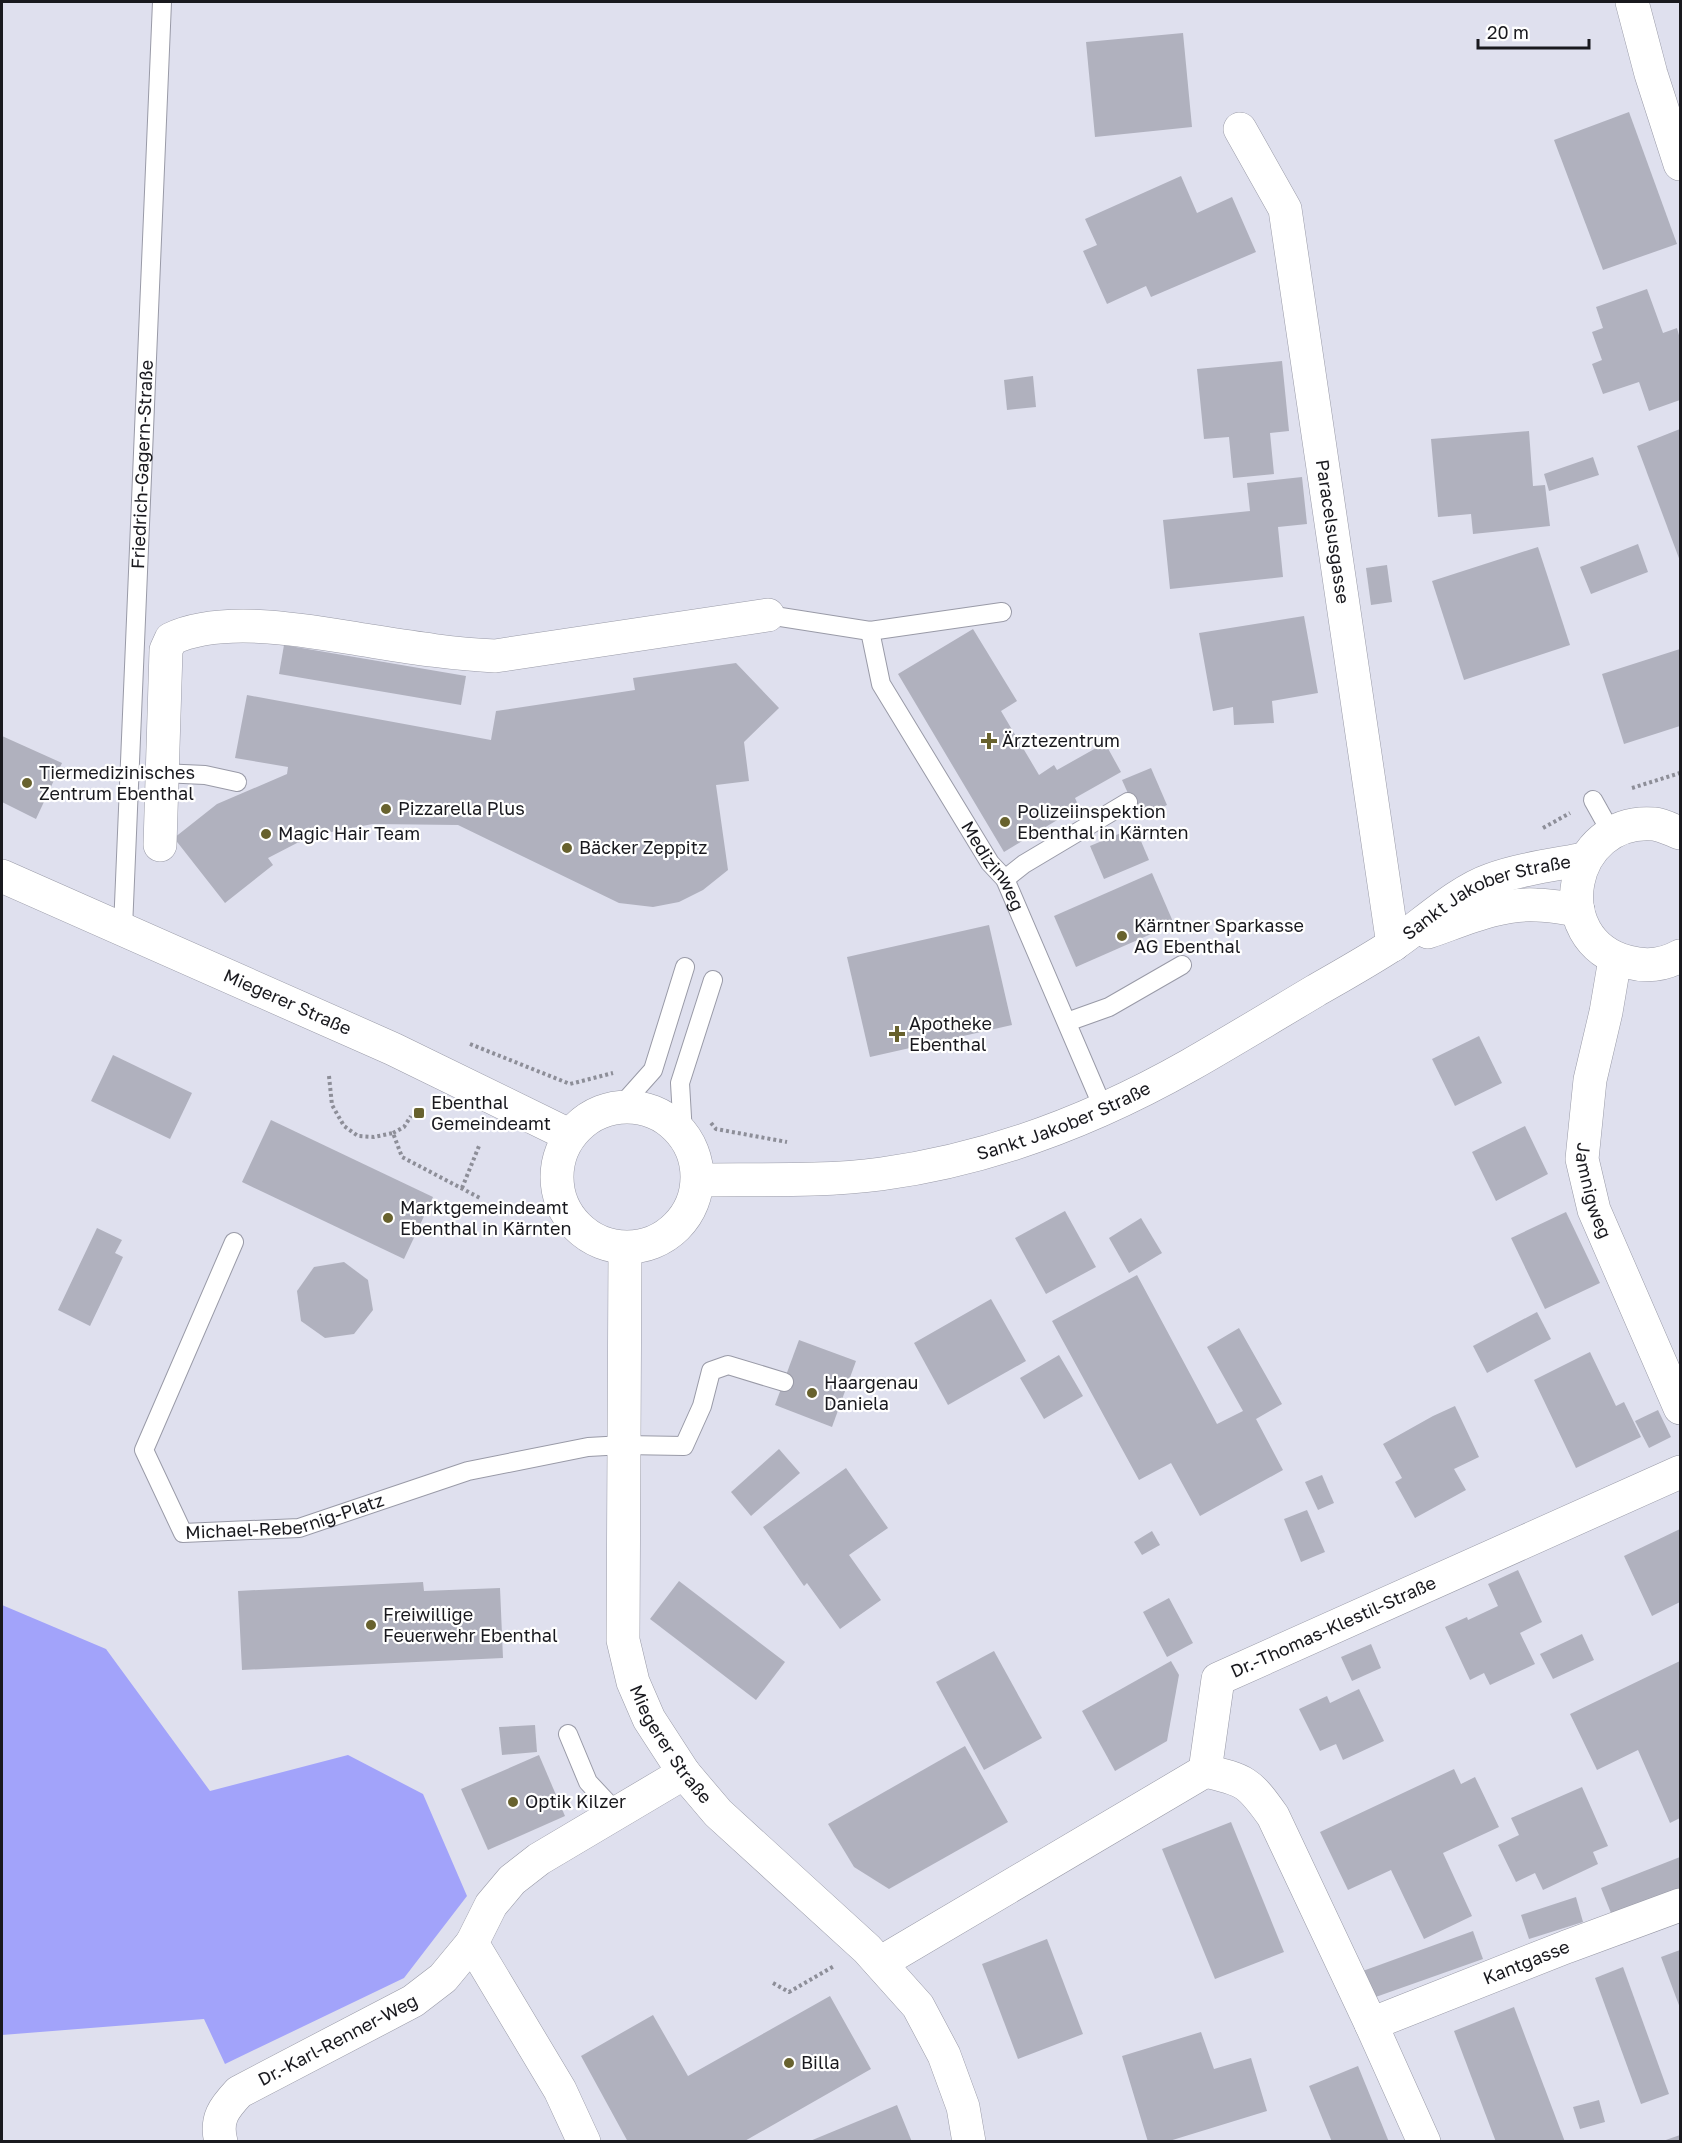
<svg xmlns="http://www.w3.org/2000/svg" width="1682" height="2143" viewBox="0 0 1682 2143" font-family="'Golos Text',sans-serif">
<rect width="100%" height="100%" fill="#dfe0ee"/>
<!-- forest -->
<path fill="#a2a3fa" d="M2,1605l104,44 104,142 138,-36 75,39 44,102 -63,82 -179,86 -21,-45 -202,16z"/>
<!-- building -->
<g fill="#b0b1be">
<path d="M1183,33l9,94 -97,10 -9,-95z"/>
<path d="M1629,112l48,132 -74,26 -49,-130z"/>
<path d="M1181,176l16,37 35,-16 24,55 -105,45 -5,-11 -39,18 -24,-53 14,-6 -12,-26z"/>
<path d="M1647,289l16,44 14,-5 3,11v61l-31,11 -10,-29 -36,12 -11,-30 10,-4 -10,-28 11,-4 -7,-21z"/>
<path d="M1282,361l7,70 -19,2 4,41 -41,4 -4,-41 -25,2 -7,-70z"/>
<path d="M1033,376l3,31 -29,3 -3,-30z"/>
<path d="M1680,429v132l-43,-115z"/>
<path d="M1529,431l4,55 12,-1 5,41 -77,8 -2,-20 -33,3 -7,-78z"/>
<path d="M1593,457l6,18 -50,16 -5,-17z"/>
<path d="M1302,477l5,47 -29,3 5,50 -113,12 -7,-69 87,-9 -3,-28z"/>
<path d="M1638,544l10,28 -57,22 -11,-27z"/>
<path d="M1538,547l32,98 -106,35 -32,-99z"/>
<path d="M1387,565l5,37 -21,3 -5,-37z"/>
<path d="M1304,616l14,77 -46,8 2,22 -40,2 -1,-18 -20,4 -14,-78z"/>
<path d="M973,629l44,72 -16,10 38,64 15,-10 3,5 48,-27 16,29 -46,26 4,9 -75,45 -106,-178z"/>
<path d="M284,645l182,31 -5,29 -182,-31z"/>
<path d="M1680,649v77l-56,18 -22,-70z"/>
<path d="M736,663l43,45 -35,34 5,39 -33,4 12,85 -25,20 -24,12 -26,5 -34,-4 -161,-78 -85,-1 -38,7 -38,12 -29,15 5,7 -48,38 -51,-65 43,-34 70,-30 1,-7 -53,-9 12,-63 244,45 5,-29 139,-21 -2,-12z"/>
<path d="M2,736l60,27 -26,56 -34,-17z"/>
<path d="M1151,768l16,37 -28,13 -17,-38z"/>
<path d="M1135,827l14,33 -45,19 -14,-33z"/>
<path d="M1152,873l22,51 -98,43 -22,-51z"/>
<path d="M989,925l23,100 -142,32 -23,-100z"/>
<path d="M1479,1036l23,47 -47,23 -23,-47z"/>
<path d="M113,1055l79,38 -22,46 -79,-38z"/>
<path d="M271,1120l162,77 -29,62 -162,-77z"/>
<path d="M1525,1126l23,48 -52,27 -24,-49z"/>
<path d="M1065,1211l31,56 -50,27 -31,-56z"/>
<path d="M1566,1212l34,71 -55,26 -34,-71z"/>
<path d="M1141,1218l21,35 -33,20 -20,-35z"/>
<path d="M97,1228l25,12 -7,13 8,4 -33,69 -32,-16z"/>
<path d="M344,1262l24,18 5,30 -19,24 -29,4 -24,-17 -4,-30 17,-24z"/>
<path d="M1137,1275l80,149 26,-13 -36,-64 32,-19 43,76 -26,15 27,51 -83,46 -29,-53 -32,17 -87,-159z"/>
<path d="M991,1299l35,62 -78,44 -34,-62z"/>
<path d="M1537,1312l14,27 -64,34 -14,-27z"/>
<path d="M799,1340l57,21 -24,66 -57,-22z"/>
<path d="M1590,1352l26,54 8,-4 17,35 -65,31 -42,-88z"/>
<path d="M1059,1355l24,41 -39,23 -24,-41z"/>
<path d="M1455,1406l24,51 -25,12 12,21 -51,28 -20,-36 7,-4 -19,-34 50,-28z"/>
<path d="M1658,1410l13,27 -22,11 -14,-27z"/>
<path d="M779,1449l21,24 -49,43 -20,-24z"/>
<path d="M846,1468l42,60 -39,27 32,45 -41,29 -33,-46 -3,3 -41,-59z"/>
<path d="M1322,1475l12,28 -16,7 -13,-28z"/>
<path d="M1307,1510l18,42 -24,10 -17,-43z"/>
<path d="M1680,1529v73l-28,14 -28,-60z"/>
<path d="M1152,1531l8,14 -18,10 -8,-13z"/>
<path d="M1518,1570l24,52 -22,11 15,31 -45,21 -6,-12 -14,7 -25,-53 22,-10 1,3 30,-14 -10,-22z"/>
<path d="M679,1581l106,81 -29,38 -106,-81z"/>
<path d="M423,1582l1,9 76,-3 3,70 -261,12 -4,-79z"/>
<path d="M1169,1598l24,45 -26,14 -24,-45z"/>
<path d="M1582,1634l12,26 -41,19 -13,-25z"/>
<path d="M1371,1644l10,24 -29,13 -11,-24z"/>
<path d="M994,1651l48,87 -58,32 -48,-88z"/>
<path d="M1171,1661l8,14 -12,66 -52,30 -33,-60z"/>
<path d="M1680,1661v157l-10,5 -32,-73 -41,20 -27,-56z"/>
<path d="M1359,1689l25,52 -41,19 -7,-16 -16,7 -21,-42 28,-13 3,7z"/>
<path d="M535,1725l2,27 -35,3 -3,-28z"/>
<path d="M965,1746l43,76 -119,67 -35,-22 -26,-43z"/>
<path d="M539,1755l26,61 -77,34 -27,-61z"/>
<path d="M1454,1769l7,15 14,-7 24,50 -56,26 29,63 -48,23 -33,-69 -43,20 -28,-58z"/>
<path d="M1582,1787l26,59 -15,6 5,12 -55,26 -8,-17 -19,9 -18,-37 21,-10 -8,-17z"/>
<path d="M1231,1822l53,130 -69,27 -53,-130z"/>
<path d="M1680,1857v35l-67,26 -12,-30z"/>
<path d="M1576,1897l7,25 -54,17 -8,-24z"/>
<path d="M1473,1931l10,28 -113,40 -10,-27z"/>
<path d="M1047,1939l36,95 -65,25 -36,-95z"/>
<path d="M1680,1950v58l-19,-51z"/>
<path d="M1623,1967l46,127 -28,10 -46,-126z"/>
<path d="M830,1996l41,73 -128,73h-115l-47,-86 72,-41 35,61z"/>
<path d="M1514,2007l51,135h-69l-42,-111z"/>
<path d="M1201,2032l13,37 37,-11 16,53 -101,31h-18l-26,-86z"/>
<path d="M1358,2066l31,76h-57l-23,-56z"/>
<path d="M1599,2100l6,22 -25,7 -7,-22z"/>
<path d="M897,2105l15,37h-102v-1z"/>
<path d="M1680,2135v7h-17v-1z"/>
</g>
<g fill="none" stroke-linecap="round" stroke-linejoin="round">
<defs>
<g id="service">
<path d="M768,615l102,16 132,-19"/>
<path id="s1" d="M870,631l11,53 109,179 15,16 99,231"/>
<path d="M162,773l43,2 32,7"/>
<path d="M1593,800l19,34"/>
<path d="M1005,879l19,-15 104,-62"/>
<path id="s2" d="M123,928l39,-926"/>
<path d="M1067,1022l42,-15 73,-42"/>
<path d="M620,1107l33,-37 32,-103"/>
<path d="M683,1134l-3,-51 33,-103"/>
<path id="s3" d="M234,1242l-90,208 39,83 116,-5 169,-57 120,-24 36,-2 60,1 18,-40 9,-35 17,-6 56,17"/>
<path d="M568,1734l20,48 28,30"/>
</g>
<g id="minor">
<path d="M1632,2l19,72 29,90"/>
<path id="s4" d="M1240,129l45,80 108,736"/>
<path d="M160,845l6,-195 5,-11c50,-24 133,-9 187,0 45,7 91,15 137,17l273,-41"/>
<path id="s5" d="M1615,959l-9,53 -16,68 -8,79 12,51 86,198"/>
<path id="s6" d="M1205,1771c40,9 44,11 68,45l98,208 195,-77 114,-42"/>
<path id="s7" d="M880,1963l325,-192 13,-92 462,-207"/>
<path d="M1371,2024l53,118"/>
<path id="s8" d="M221,2142c-6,-23 3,-34 18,-50l174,-91 30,-23 29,-35"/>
<path d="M584,2142l-24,-52 -88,-147 19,-38 21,-25 27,-21 145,-86"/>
</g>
<g id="secondary">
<path d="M1680,833c-8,-3 -17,-8 -26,-9 -85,-7 -109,116 -26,138 18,5 36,3 52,-6"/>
<path id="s9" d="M2,876l391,173 176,86"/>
<path d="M1428,932c35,-12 71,-29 108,-27 14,0 28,3 42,5"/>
<circle cx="627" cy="1177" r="70"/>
<path id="s10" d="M698,1180c61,-1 123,2 183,-6 111,-15 212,-54 309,-109 42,-24 83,-49 125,-74 26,-15 53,-30 79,-47 28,-19 64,-53 96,-64 30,-11 63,-15 95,-21"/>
<path id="s11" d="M625,1248l-2,392 10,42 16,37 35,54 34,40 149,136 51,57 26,49 19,52 6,35"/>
</g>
</defs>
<!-- service casing -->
<use href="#service" stroke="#999aa7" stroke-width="20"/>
<!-- minor casing -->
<use href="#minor" stroke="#999aa7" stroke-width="34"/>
<!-- secondary casing -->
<use href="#secondary" stroke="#999aa7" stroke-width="34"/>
<!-- path -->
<g stroke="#8d8e98" stroke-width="4" stroke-dasharray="3 3" stroke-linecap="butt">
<path d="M1632,788l48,-15"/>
<path d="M1543,828l27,-15"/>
<path d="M470,1044l100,40 43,-11"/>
<path d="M329,1076l3,29 12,21 14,10 16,1 19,-4 9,24 78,41"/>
<path d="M711,1123l5,6 71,13"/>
<path d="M393,1133l11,-6 7,-11"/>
<path d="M462,1188l17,-42"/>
<path d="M773,1983l16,9 45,-26"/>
</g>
<!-- service -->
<use href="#service" stroke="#fff" stroke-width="18"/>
<!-- minor -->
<use href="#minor" stroke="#fff" stroke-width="33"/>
<!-- secondary -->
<use href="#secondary" stroke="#fff" stroke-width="33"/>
</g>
<!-- markers -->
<g fill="#68622e" stroke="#fff" stroke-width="2">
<path d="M986 732h6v6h6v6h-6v6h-6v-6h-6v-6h6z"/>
<circle cx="27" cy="783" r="6"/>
<circle cx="386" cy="809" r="6"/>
<circle cx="1005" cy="822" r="6"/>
<circle cx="266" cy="834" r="6"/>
<circle cx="567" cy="848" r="6"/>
<circle cx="1122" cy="936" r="6"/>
<path d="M894 1025h6v6h6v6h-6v6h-6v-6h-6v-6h6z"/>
<rect x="413" y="1107" width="12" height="12" rx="3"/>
<circle cx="388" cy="1218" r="6"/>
<circle cx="812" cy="1393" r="6"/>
<circle cx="371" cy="1625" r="6"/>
<circle cx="513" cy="1802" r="6"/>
<circle cx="789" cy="2063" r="6"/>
</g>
<g text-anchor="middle" stroke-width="4.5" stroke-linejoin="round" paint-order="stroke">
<!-- street labels -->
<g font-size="18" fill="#19191e" stroke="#fff">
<text dy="6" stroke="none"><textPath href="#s2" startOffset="464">Friedrich-Gagern-Straße</textPath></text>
<text dy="6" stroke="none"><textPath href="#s4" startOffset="418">Paracelsusgasse</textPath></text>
<text dy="6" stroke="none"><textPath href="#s1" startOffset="268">Medizinweg</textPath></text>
<text dy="6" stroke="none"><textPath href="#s10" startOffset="856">Sankt Jakober Straße</textPath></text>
<text dy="6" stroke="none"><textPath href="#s9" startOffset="312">Miegerer Straße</textPath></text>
<text dy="6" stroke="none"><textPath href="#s10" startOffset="374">Sankt Jakober Straße</textPath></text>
<text dy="6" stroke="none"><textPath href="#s5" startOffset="236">Jamnigweg</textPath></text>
<text dy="6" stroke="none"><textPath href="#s3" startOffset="422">Michael-Rebernig-Platz</textPath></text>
<text dy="6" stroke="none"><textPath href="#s7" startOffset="597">Dr.-Thomas-Klestil-Straße</textPath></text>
<text dy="6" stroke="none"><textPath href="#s11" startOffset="508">Miegerer Straße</textPath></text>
<text dy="6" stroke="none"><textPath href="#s6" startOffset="482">Kantgasse</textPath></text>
<text dy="6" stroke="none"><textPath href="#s8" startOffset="168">Dr.-Karl-Renner-Weg</textPath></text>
</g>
<!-- poi labels -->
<g font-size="18" fill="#19191e" stroke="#fff" text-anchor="start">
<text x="1002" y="747">Ärztezentrum</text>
<text x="39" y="779">Tiermedizinisches<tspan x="39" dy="21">Zentrum Ebenthal</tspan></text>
<text x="398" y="815">Pizzarella Plus</text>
<text x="1017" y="818">Polizeiinspektion<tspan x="1017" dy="21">Ebenthal in Kärnten</tspan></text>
<text x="278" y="840">Magic Hair Team</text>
<text x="579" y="854">Bäcker Zeppitz</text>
<text x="1134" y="932">Kärntner Sparkasse<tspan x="1134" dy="21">AG Ebenthal</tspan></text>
<text x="909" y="1030">Apotheke<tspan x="909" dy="21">Ebenthal</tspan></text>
<text x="431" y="1109">Ebenthal<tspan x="431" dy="21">Gemeindeamt</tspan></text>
<text x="400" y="1214">Marktgemeindeamt<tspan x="400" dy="21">Ebenthal in Kärnten</tspan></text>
<text x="824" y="1389">Haargenau<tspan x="824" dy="21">Daniela</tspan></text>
<text x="383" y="1621">Freiwillige<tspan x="383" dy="21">Feuerwehr Ebenthal</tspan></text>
<text x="525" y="1808">Optik Kilzer</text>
<text x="801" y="2069">Billa</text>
</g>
</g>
<!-- border -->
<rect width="1682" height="2143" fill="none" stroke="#19191e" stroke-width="6"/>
<!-- scale -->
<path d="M1478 39v9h111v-9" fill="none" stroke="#19191e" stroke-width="3"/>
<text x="1487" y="39" font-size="18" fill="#19191e" stroke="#ffffff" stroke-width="4.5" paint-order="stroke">20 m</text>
</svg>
